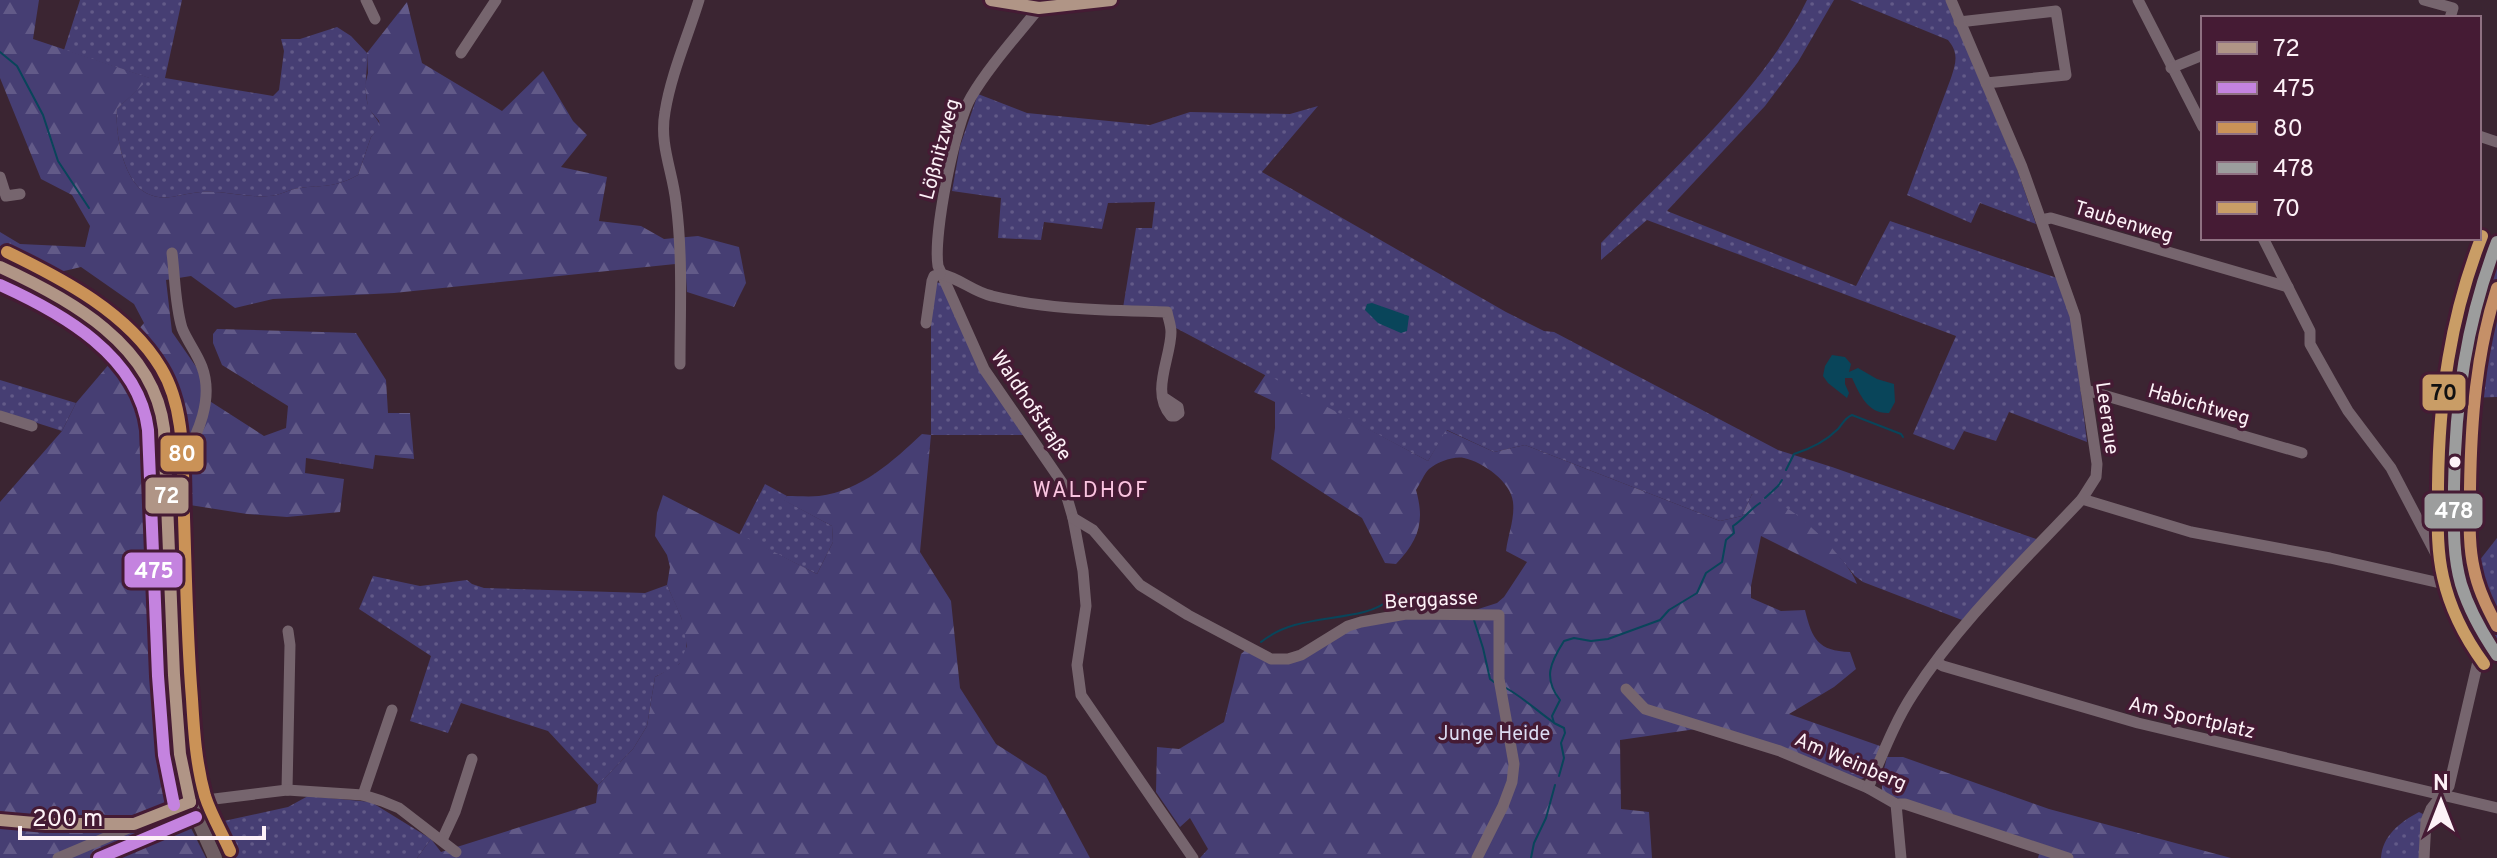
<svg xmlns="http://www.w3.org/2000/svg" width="2497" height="858" viewBox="0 0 2497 858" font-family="Overpass,sans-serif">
<defs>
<pattern id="green-dots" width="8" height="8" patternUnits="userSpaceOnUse" patternTransform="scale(2)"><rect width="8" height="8" fill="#463e73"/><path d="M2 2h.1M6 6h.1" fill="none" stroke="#625a88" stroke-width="1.8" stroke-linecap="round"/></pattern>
<pattern id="forest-firs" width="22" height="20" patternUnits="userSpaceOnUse" patternTransform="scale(2)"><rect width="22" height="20" fill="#463e73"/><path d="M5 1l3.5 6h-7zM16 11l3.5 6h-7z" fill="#625a88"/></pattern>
</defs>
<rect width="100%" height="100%" fill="#3b2532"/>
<!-- green -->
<g fill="url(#green-dots)">
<path d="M80,0h102l-17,78 108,18 6,-6 5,-39 -3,-12h19l37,-12 14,9 16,17c1,17 -4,35 1,52 2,8 10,13 13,22l-10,10 -13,38c-24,13 -33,10 -59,13 -10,1 -20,8 -30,8 -23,2 -45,-6 -68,-4 -19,1 -36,11 -55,1 -23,-13 -31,-60 -29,-84l32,-31 -85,-28z"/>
<path d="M1807,0h27l-36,62 -33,44 -98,105 189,75 34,-65 167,57 15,42 15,122 -78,-30 -13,29 -32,-10 -10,19 -41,-16 43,-98 -309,-116 -46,40v-17c69,-72 163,-153 206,-243z"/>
<path d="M1850,0h96l70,166 20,58 -56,-21 -9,20 -64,-28 44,-117c5,-15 8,-25 -3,-38z"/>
<path d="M978,94l49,19 123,12 40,-13 100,2 28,-8 -56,66 244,140 38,19 10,1 224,118 54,17 207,73 -77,80 -99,-38 -8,-6 -21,-25 -82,-57 -10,22 -22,5 -195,-76 -31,7 -47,-22 -19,31 -254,-134 -3,-18 -48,-1 13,-80h16l3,-26 -47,1 -6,26 -58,-7 -3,18 -43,-2 3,-40 -49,-7 8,-45z"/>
<path d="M2497,264v133l-31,1 15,-83z"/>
<path d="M934,282l7,1 83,152h-93v-114z"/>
<path d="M0,380l76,23 -14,28 -62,-20z"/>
<path d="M765,484l22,12 -3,4 48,26 1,16 -16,32 -78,-39z"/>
<path d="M2497,538v102l-20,-38 -9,-27z"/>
<path d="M373,576l47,10 47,-6 5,4 12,4 161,5 22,-8c9,21 32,59 11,80 -5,5 -17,8 -23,12l-8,49 -14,23 -35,36 -50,-54 -87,-28 -13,30 -38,-12 21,-65 -72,-47z"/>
<path d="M308,796l63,6 60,37 -14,19h-188l-19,-34 78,-17z"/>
<path d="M2419,812l4,2 -2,44h-40c1,-22 19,-36 38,-46z"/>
</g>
<!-- forest -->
<g fill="url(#forest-firs)">
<path d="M0,0h39l-6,39 117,39 -33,31c-2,24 6,71 29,84 19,10 36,0 55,-1 22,-2 45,6 68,4 10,0 20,-7 30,-8 25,-3 35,0 59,-13l13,-38 9,-10 -1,-6 -11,-13 -3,-23 3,-12 -1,-20 40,-51 15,61 80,48 41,-40 30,50 14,14 -26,32 46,10 -8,44 42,5 23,13 34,-3 41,11 7,36 -12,24 -47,-15 -2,-29 -291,30 -121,6 -38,9 -44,-32 -25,4 6,52 25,36 11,32 56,36 22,-8 2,-22 -66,-41 -9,-22v-9l4,-5 139,4 30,47 2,33h22l4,46 -39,-4 -2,14 -67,-11 -1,15 39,6 -4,33 -53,5 -40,-3 -89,-14 17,277 7,33 24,48h-206v-356l62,-71 14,-28 68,-80 -10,-19 -53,-37 -38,9 -43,-20v-24l20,12 65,3 5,-21 -18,-31 -31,-16 -41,-101z"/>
<path d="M1266,374l162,87 18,-31 48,22 31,-7 195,76 22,-5 10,-22c12,5 24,9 36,15 18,10 64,56 69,75l-96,-48 -10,50v12l30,13 24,-1c7,29 13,41 45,42l6,17 -22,18 -45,27 91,32 -11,30 -8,3 -165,-50 -76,11 1,69 28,3 3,46h-452l8,-9 -18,-31 -10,9 -24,-35 1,-45 22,2 45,-27 17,-68 8,-7 22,10 16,1 60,-34 122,-12 28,-9 7,-6 23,-35 -21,-11c2,-16 9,-33 7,-49 -2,-20 -30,-40 -49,-44 -11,-2 -26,4 -35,11 -5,5 -9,15 -13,21 9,32 3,50 -20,74l-11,-1 -23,-45 -91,-59 4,-31v-26l-21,-10z"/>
<path d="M922,434l9,1 -11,117 31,49 9,87 36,56 50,32 44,82h-673l14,-19 10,13 155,-49 2,-18 35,-36 14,-23 8,-49 24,-13 8,-18 -6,-29 -14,-32 3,-18 -3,-12 -12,-19 2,-23 6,-18 154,79 16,-32 -1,-16 -49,-26 4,-4c10,0 22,1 32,0 42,-5 74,-35 103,-62z"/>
<path d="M1887,757h16l146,52 182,49h-193l3,-12 -159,-53v-16z"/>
</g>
<!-- water -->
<g fill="#09455a">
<path d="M1372,303l37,13 -2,15 -6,2 -23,-10 -13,-13 2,-6z"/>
<path d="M1832,355l13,2 6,7 -2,8 9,-4 19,11 17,5 1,18 -6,11c-21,1 -29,-18 -37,-35h-7v6l4,9 -2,5 -19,-15 -5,-7 2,-10z"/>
</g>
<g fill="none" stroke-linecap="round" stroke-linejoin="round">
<!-- stream -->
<g stroke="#09455a" stroke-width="2">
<path d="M0,52l17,14 26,49 15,46 31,47"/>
<path d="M1786,470l8,-16c16,-5 32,-13 44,-25 5,-6 7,-11 14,-14l49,19 2,3"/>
<path d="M1765,498l13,-12 4,-6"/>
<path d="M1474,620l9,28 7,31 4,3"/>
<path d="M1261,642c30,-24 67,-21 103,-30 13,-3 24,-10 34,-18"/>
<path d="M1506,688c18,10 31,23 47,34"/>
<path d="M1559,776l5,-18 -3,-15 4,-10 -1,-5 -10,-5 -2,-7 8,-16c-17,-22 -10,-37 4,-59l10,-3 17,3 17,-2 52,-19 9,-10 28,-17 9,-20 16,-11 4,-22 8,-7 -1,-7c11,-7 16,-16 27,-23"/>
<path d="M220,824l13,34"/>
<path d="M1531,858l3,-15 12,-25 9,-33"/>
</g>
<!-- minor -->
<g stroke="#76656e" stroke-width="11">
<path d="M366,0l9,19"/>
<path d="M991,0l48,8 72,-8"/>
<path d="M1041,0l-2,8c-23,29 -49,57 -68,89 -16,27 -38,137 -33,169l46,103 79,115 10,34 10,53 3,35 -9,59 4,30 112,163"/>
<path d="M2138,0l65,127"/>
<path d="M2424,0l29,8 -3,10"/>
<path d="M1959,22l97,-11 10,64 -80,8"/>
<path d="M461,53l35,-53"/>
<path d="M2171,68l32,-13"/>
<path d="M2479,136l18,6"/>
<path d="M0,177l6,19 14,-2"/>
<path d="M2041,220l10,-2 237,69"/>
<path d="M2263,238l47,93v13l23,41 15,26 43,57 46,88 8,4h10"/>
<path d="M940,274c20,4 33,18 52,22 57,14 117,14 175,16 1,6 4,13 4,20 0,26 -21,60 0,84h4l4,-3 -1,-6 -15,-10"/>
<path d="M926,323l6,-42 2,-5 6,-2"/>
<path d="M680,364c0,-53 3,-108 -4,-161 -3,-31 -17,-58 -11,-91 6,-38 23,-76 34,-112"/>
<path d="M2086,390l216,63"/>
<path d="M0,416l32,10"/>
<path d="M165,466l17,-4c16,-28 32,-63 20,-95 -5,-14 -15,-26 -20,-39 -7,-23 -7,-51 -10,-75"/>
<path d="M2082,499l109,33 139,26 132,30"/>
<path d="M1073,518l20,12 47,55 48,30 83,44h17l13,-4 47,-29 13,-4 45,-8 93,1v64l15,85 -2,18 -9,24 -26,52"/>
<path d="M1936,662l7,4 195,57 359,85"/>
<path d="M1626,689l19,20 135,42 88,37 28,16h9l163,54"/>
<path d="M1868,788c14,-32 26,-65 45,-94 47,-73 110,-132 169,-195l14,-22 1,-13 -22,-148 -53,-149 -71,-167"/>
<path d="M287,790l3,-145 -2,-14"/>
<path d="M363,795l29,-85"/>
<path d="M1896,804l5,54"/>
<path d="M0,820l46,4h88"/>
<path d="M442,840l13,-28 17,-53"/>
<path d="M58,858l132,-56 97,-12 76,5 19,6 17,7 57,44"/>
<path d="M2424,858l2,-37 5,-12 18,-23 30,-129 9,-14"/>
</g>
<!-- major -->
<g stroke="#6f5e63" stroke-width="14">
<path d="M2497,242c-34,79 -42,154 -43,239 0,26 -2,54 2,79 5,35 20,67 41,95"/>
<path d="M0,267c48,21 114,60 144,104 12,17 18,38 20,58l10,246 6,79 10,48 25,56"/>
</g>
<defs>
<g id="bus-1">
<path d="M991,0l48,8 72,-8"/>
<path d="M0,267c70,32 154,78 164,162l10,246 6,79 10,48"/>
<path d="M0,820l46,4h88l56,-22"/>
</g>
<g id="bus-2">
<path d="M0,285c62,28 139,71 148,145l10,246 6,79 10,50"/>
<path d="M99,858l97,-41"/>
</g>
<path id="bus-3" d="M7,252c56,27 121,61 154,116 26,43 21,100 23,149 2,60 3,122 8,182 2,33 4,65 13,97 6,19 17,37 25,55"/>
<path id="bus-4" d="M2497,242c-31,80 -42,160 -43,245 0,33 -2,66 7,97 8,26 21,49 36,71"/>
<path id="bus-5" d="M2482,236c-32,81 -43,163 -44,250 0,30 -2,61 5,91 7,32 22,61 41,87"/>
<path id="bus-6" d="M2497,288c-21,65 -26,133 -27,201 0,27 -2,54 4,80 4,21 13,39 23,57"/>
</defs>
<!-- bus-1 casing -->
<use href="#bus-1" stroke="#451b34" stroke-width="18"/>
<!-- bus-2 casing -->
<use href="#bus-2" stroke="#451b34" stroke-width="18"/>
<!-- bus-3 casing -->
<use href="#bus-3" stroke="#451b34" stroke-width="18"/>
<!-- bus-4 casing -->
<use href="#bus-4" stroke="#451b34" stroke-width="18"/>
<!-- bus-5 casing -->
<use href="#bus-5" stroke="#451b34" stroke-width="18"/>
<!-- bus-6 casing -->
<use href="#bus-6" stroke="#451b34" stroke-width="18"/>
<!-- bus-1 -->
<use href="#bus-1" stroke="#b09586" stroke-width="12"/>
<!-- bus-2 -->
<use href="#bus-2" stroke="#c483df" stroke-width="12"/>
<!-- bus-3 -->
<use href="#bus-3" stroke="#ca9257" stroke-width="12"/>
<!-- bus-4 -->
<use href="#bus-4" stroke="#9c9d9d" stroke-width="12"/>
<!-- bus-5 -->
<use href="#bus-5" stroke="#c99d66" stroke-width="12"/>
<!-- bus-6 -->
<use href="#bus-6" stroke="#c59068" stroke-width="12"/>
</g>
<!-- markers -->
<circle fill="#fdf1f7" stroke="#451b34" stroke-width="3" cx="2455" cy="462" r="7"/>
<g text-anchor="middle" stroke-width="7" stroke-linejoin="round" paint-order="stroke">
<!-- street labels -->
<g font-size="20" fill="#fdf1f7" stroke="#451b34">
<text transform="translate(939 149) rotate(-75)" y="7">Lößnitzweg</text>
<text transform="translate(2124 221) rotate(17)" y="7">Taubenweg</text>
<text transform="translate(2199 404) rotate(16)" y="7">Habichtweg</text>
<text transform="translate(1032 405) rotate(56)" y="7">Waldhofstraße</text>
<text transform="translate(2108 418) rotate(82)" y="7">Leeraue</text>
<text transform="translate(1431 599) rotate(-3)" y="7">Berggasse</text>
<text transform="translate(2192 717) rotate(13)" y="7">Am Sportplatz</text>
<text transform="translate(1851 761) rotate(23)" y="7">Am Weinberg</text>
</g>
<!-- park labels -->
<g font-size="20" fill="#dcdcf2" stroke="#451b34">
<text x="1494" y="740">Junge Heide</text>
</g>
<!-- neighbourhood labels -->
<g font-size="22" letter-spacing="2" fill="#fac3df" stroke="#451b34">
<text x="1091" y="497">WALDHOF</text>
</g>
</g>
<g stroke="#451b34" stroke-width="3">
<rect x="2421" y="373" width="46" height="39" rx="8" fill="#c99d66"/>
<rect x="159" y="434" width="46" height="39" rx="8" fill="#ca9257"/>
<rect x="144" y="476" width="46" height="39" rx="8" fill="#b09586"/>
<rect x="2423" y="492" width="61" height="38" rx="8" fill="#9c9d9d"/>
<rect x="123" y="551" width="61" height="38" rx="8" fill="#c483df"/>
</g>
<g font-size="22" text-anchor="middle" font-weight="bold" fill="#fff">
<text x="182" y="461">80</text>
<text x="167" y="503">72</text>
<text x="2454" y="518">478</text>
<text x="154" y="578">475</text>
</g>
<g font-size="22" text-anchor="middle" font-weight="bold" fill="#111">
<text x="2444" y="400">70</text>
</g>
<!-- legend -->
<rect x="2201" y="16" width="280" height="224" fill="#451b34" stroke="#8f7182" stroke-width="2"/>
<rect x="2217" y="42" width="40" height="12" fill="#b09586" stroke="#8f7182" stroke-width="2"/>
<text x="2273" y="56" font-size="24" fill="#fdf1f7">72</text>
<rect x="2217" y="82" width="40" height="12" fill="#c483df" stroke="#8f7182" stroke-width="2"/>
<text x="2273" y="96" font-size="24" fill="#fdf1f7">475</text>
<rect x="2217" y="122" width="40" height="12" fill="#ca9257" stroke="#8f7182" stroke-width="2"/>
<text x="2273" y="136" font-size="24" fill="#fdf1f7">80</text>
<rect x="2217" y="162" width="40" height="12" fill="#9c9d9d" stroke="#8f7182" stroke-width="2"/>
<text x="2273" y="176" font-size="24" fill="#fdf1f7">478</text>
<rect x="2217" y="202" width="40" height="12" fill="#c99d66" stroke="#8f7182" stroke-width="2"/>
<text x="2273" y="216" font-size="24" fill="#fdf1f7">70</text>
<!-- north arrow -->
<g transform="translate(2441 802)" stroke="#451b34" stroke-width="6" paint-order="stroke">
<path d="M0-6L14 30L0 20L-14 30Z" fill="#fdf1f7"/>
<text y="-12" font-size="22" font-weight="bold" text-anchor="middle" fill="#fdf1f7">N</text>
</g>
<!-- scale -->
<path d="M20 826v12h244v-12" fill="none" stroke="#fdf1f7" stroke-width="4"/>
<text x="32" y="826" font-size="24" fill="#fdf1f7" stroke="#451b34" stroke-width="6" paint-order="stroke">200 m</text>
</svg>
